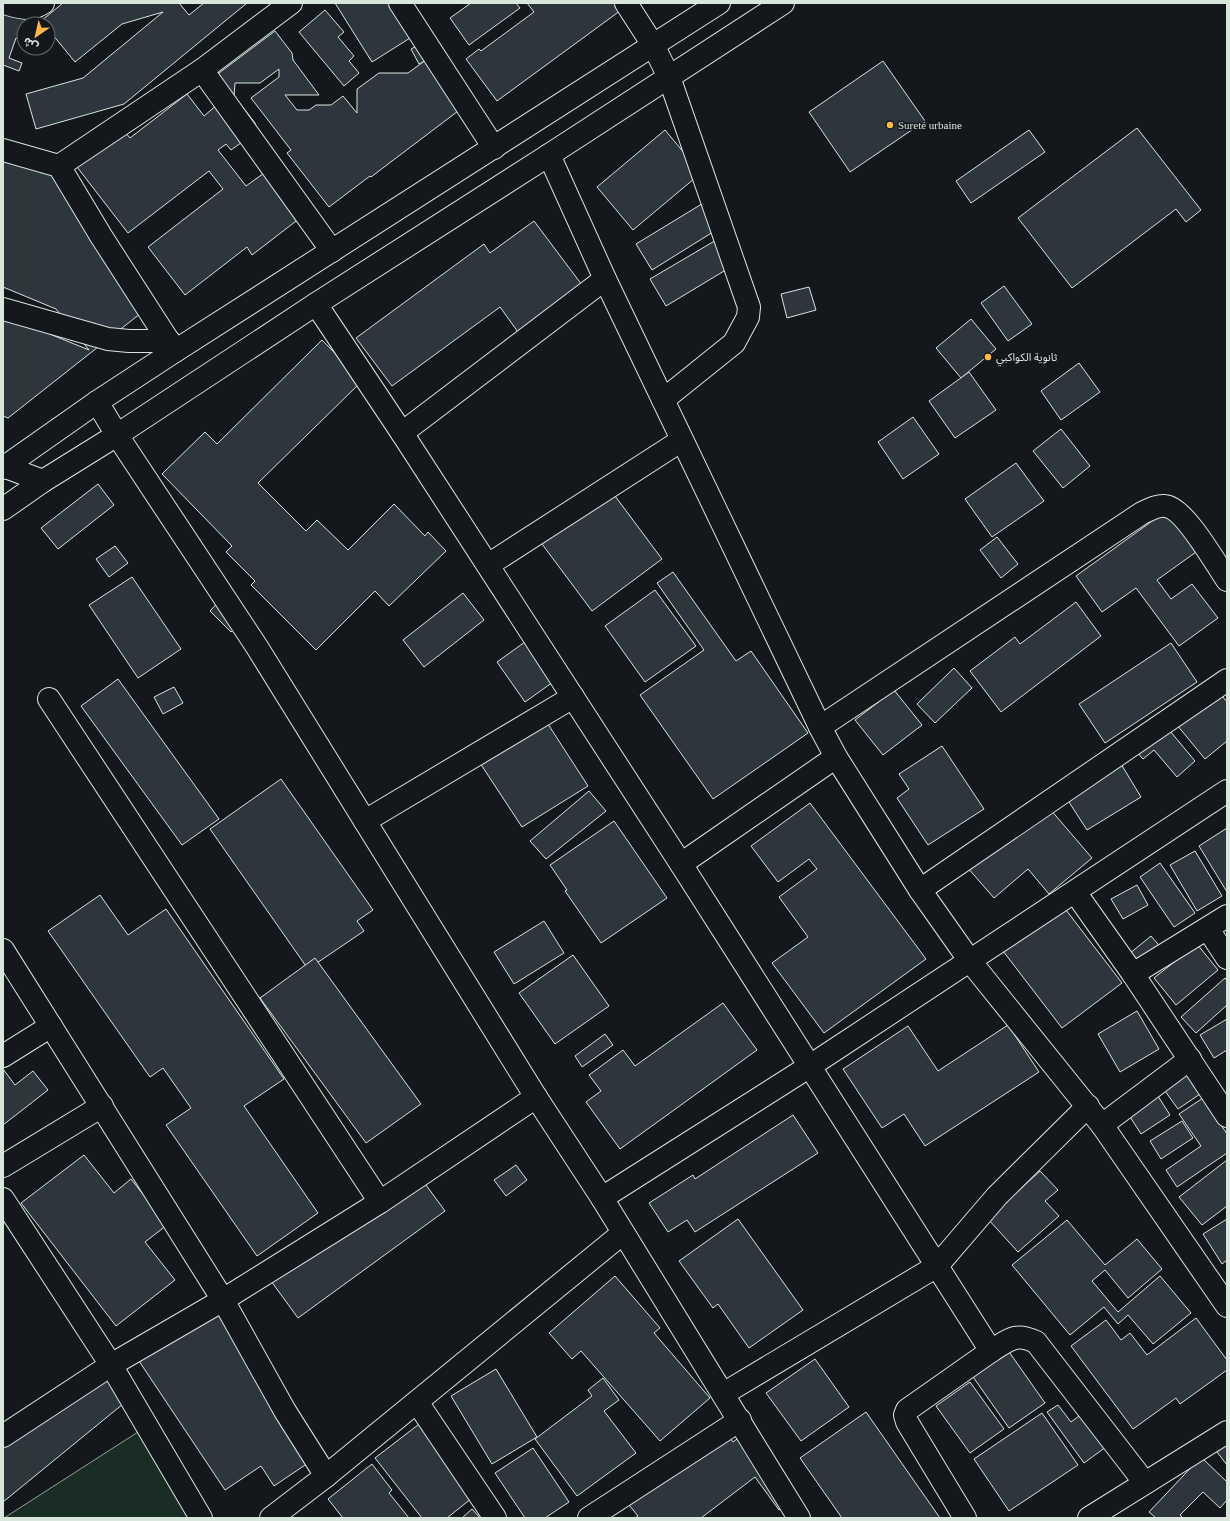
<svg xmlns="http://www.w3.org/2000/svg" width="1230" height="1521" viewBox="0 0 1230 1521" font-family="'Times New Roman','Noto Sans Arabic',serif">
<rect width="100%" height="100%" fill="#14181c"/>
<!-- green -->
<path fill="#1a2d24" stroke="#939e99" d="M138,1432l57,86h-191z"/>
<!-- building -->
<g fill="#2c363c" stroke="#d8e6dc">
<path d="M63,3h116l10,12 15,-12h43l-123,101 -88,25 -10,-35 57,-16 80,-66 -41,12 -47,38 -27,-33v-5h-4l-3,-3z"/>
<path d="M335,3h64l19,30 -46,29z"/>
<path d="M471,3h45l4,5 -51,37 -19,-27z"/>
<path d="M527,3h99l2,2 -131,96 -31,-42 13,-10 2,2 53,-39z"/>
<path d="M40,6l-6,18h-10v17l-8,-3 -7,20 13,5 -3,8 -16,-6v-56z"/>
<path d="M325,10l19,22 -6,5 16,19 -5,5 10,12 -15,13 -45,-54z"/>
<path d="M275,31l17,22 1,7 26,35h-34l12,15h12l7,-5h15l12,-9 14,17v-24l22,-16h29l22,-16 36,48 -95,72 -1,-1 -41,31 -42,-54 4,-3 -40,-52 28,-21v-8l-19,14h-25l-1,13 21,27v21l-48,-62z"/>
<path d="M426,41l8,15 -15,8 -8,-15z"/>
<path d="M883,61l42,60 -75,51 -41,-60z"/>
<path d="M187,94l17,22 14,-12 27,36 -14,10 -5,-6 -8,6 28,36 21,-15 46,37 -61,47 -5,-8 -62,48 -37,-48 75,-58 -14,-18 -81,62 -51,-66 47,-36 6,7z"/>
<path d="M1137,128l64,82 -15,12 -10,-13 -104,79 -54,-70z"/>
<path d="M665,130l36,43 -68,57 -36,-43z"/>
<path d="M1029,130l16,22 -74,51 -15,-22z"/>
<path d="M3,154l68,28 84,120 -147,116 -5,-2v-101l86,35 -33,-41 -53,-22z"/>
<path d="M705,202l16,25 -69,43 -16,-26z"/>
<path d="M534,221l48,64 -64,47 -18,-25 -108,79 -36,-48 128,-94 6,9z"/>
<path d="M718,239l16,26 -68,41 -16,-27z"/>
<path d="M1004,286l28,38 -24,17 -27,-38z"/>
<path d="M809,287l7,23 -29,8 -6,-24z"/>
<path d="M971,319l25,30 -35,29 -25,-30z"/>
<path d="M322,340l40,41 -104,102 48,48 11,-11 31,30 46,-46 31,32 3,-4 18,19 -57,55 -14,-15 -59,59 -65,-65 4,-4 -29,-29 6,-6 -70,-72 43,-42 12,12z"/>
<path d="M1079,363l21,29 -39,28 -20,-29z"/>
<path d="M969,372l27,38 -41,28 -26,-37z"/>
<path d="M913,417l26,37 -36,25 -25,-37z"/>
<path d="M1061,429l29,37 -27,22 -30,-37z"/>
<path d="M1016,463l28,38 -52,36 -27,-38z"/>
<path d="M98,484l16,21 -56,44 -17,-21z"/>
<path d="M609,488l53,71 -70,52 -53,-71z"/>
<path d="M1173,506l30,41 -46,33 14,19 21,-15 26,34 -39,28 -43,-58 -34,24 -26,-36z"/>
<path d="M997,537l21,27 -17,14 -21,-28z"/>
<path d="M115,546l13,17 -19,14 -13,-18z"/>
<path d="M673,572l63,89 15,-10 57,82 -95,66 -73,-104 64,-45 -47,-67z"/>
<path d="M132,577l49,72 -43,29 -49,-73z"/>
<path d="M655,590l41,56 -51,36 -40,-56z"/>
<path d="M463,593l21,27 -60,47 -21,-27z"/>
<path d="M222,598l21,22 -12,12 -21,-21z"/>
<path d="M1076,602l25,34 -100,76 -31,-41 45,-34 5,7z"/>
<path d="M532,637l28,40 -35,25 -28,-40z"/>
<path d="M1171,643l26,39 -92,61 -26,-39z"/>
<path d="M954,668l18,20 -37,35 -18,-19z"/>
<path d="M118,679l101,140 -37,26 -101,-139z"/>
<path d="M174,687l9,16 -20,11 -9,-17z"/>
<path d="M894,690l28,35 -39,30 -28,-35z"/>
<path d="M1219,692l8,10v39l-22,18 -28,-34z"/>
<path d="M546,721l42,65 -66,41 -42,-64z"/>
<path d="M1165,725l30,36 -18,16 -23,-27 -11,9 -8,-9z"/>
<path d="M942,746l42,63 -56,36 -31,-47 12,-9 -10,-15z"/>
<path d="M1121,764l20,33 -54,33 -20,-31z"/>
<path d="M281,779l92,131 -16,11 7,10 -56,38 -98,-140z"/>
<path d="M589,791l17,20 -60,48 -16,-18z"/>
<path d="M1044,802l48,56 -43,36 -21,-25 -34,29 -27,-31z"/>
<path d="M810,803l116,156 -102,74 -52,-70 36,-26 -29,-40 38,-28 -8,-10 -31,23 -27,-36z"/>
<path d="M614,821l53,77 -66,45 -36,-52 2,-1 -17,-25z"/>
<path d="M1227,828v64l-28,-46z"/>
<path d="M1195,851l27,45 -25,15 -27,-46z"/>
<path d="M1160,863l35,50 -21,14 -34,-50z"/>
<path d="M1137,885l11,20 -25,14 -12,-20z"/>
<path d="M100,895l28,40 38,-26 118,170 -40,27 74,107 -61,43 -91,-131 25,-17 -28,-40 -13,9 -102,-146z"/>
<path d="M1063,906l59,77 -60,45 -59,-77z"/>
<path d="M544,921l20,32 -50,31 -20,-32z"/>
<path d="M1151,936l14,16 -22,18 -14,-16z"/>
<path d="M1197,944l21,26 -42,35 -22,-27z"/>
<path d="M573,955l36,51 -54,38 -36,-51z"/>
<path d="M315,958l106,146 -55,39 -106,-145z"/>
<path d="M1225,978l2,3v24l-31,28 -15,-16z"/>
<path d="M723,1003l34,47 -137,99 -34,-47 15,-11 -12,-16 34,-25 12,16z"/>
<path d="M1137,1011l22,38 -39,23 -22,-38z"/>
<path d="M1227,1019v31l-13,8 -14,-23z"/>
<path d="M1008,1025l31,47 -114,74 -21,-32 -22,14 -39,-59 65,-43 30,45z"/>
<path d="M605,1034l8,11 -31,22 -7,-11z"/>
<path d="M1181,1060l22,32 -25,17 -23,-32z"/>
<path d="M3,1069l12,16 18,-14 15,19 -45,35z"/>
<path d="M1156,1093l14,22 -29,19 -14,-22z"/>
<path d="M1203,1098l24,36v19l-50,34 -11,-17 35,-24 -22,-32z"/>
<path d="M793,1115l25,38 -123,79 -8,-12 -19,12 -19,-29 44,-28 2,4z"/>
<path d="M1182,1121l11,17 -32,21 -11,-18z"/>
<path d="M84,1155l30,38 17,-14 36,46 -22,17 30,38 -59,46 -95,-123z"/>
<path d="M1227,1160v46l-25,19 -23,-28z"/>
<path d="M516,1165l11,15 -21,16 -12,-16z"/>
<path d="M1040,1171l18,19 -13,11 14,15 -41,36 -30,-33z"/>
<path d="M418,1174l27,37 -147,107 -27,-37z"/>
<path d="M738,1219l65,91 -54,38 -31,-44 -5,4 -34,-47z"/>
<path d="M1227,1219v41l-5,4 -19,-30z"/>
<path d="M1067,1220l38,45 32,-26 25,30 -34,29 -23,-28 -13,11 26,31 42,-36 31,37 -38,31 -25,-29 -10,9 -14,-17 -34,28 -58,-70z"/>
<path d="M615,1276l45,52 -6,5 56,65 -50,43 -79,-90 -9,8 -23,-26z"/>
<path d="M216,1310l98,149 -40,27 -13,-20 -36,24 -86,-129z"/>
<path d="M1196,1318l31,42v10l-47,34 -4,-6 -43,31 -62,-83 35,-26 15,20 9,-7 17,22z"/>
<path d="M1007,1349l38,54 -36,25 -38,-54z"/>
<path d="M815,1359l34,48 -48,34 -35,-48z"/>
<path d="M106,1361l28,34 -131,107v-57z"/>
<path d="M496,1369l41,68 -45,27 -41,-68z"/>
<path d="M603,1378l16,22 -15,11 32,42 -59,43 -42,-57 57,-43 -4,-6z"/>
<path d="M970,1382l34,47 -34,24 -34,-47z"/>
<path d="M1058,1405l13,17 15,-11 24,33 -26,19 -37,-51z"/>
<path d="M866,1412l74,106h-98l-42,-60z"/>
<path d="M1042,1413l36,52 -69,46 -35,-52z"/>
<path d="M427,1418l55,72 -35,28h-25l-47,-60z"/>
<path d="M726,1433l7,9 12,-9 50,64 -16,13 -24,-33 -54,41h-66l3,-2 -17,-21z"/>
<path d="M1227,1438v27l-13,-17z"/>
<path d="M533,1448l36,54 -24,16h-20l-30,-45z"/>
<path d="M1201,1457l26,25v18l-7,8 -17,-16 -23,23 3,3h-27l-7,-6z"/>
<path d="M372,1464l20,26 -3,3 20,25h-66l-15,-19z"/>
<path d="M472,1509l8,9h-18z"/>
</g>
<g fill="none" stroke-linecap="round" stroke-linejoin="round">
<defs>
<g id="street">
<path d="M4,3c15,4 26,9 39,0"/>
<path d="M400,3l94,145"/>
<path d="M626,3l27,42 16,32 80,230 -1,10 -14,26 -71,57"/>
<path d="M202,70l130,181"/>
<path d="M3,150l56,16 42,70 74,115"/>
<path d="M549,155l56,124 215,448 16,30 84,133 50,71 132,164 125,181"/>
<path d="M59,166l143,-96 89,-67"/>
<path d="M316,304l86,129 279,431 310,487c18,-11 24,-19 45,-9l109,141"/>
<path d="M3,309l105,30 21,2h40"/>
<path d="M402,433l203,-154"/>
<path d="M3,466l40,15"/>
<path d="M488,565l194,-125"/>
<path d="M49,699l331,503"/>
<path d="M820,727l322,-214c7,-3 16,-8 23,-7 19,1 51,58 62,74"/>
<path d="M365,821l208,-124"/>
<path d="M681,864l155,-107"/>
<path d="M920,890l307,-210"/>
<path d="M1075,892l58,82 94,142"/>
<path d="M1208,929l19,29"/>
<path d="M3,950l220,350 62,111 41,65"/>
<path d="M1133,974l94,-58"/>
<path d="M3,1056l48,-30"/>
<path d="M1102,1125l88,-66"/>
<path d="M3,1166l99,-60"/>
<path d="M602,1198l208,-132 417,-275"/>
<path d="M3,1199l108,166 90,153"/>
<path d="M723,1394l214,-128 60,-70 91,-90"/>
<path d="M417,1402l78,116"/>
<path d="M3,1436l108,-71 112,-65 157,-98 156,-105"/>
<path d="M271,1518l55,-42 297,-243"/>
<path d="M589,1518l151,-98"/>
<path d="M965,1518l-58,-96 -2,-7 2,-5 84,-59"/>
</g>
<g id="secondary">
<path d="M97,402l20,33 140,212 279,450 66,101 197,320"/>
<path d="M3,468l94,-66 78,-51 544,-348"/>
<path d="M3,509l40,-28 74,-46 199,-131 233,-149 234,-152"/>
<path d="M1089,1518l138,-86"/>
</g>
</defs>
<!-- street casing -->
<use href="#street" stroke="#d8e6dc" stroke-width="24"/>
<!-- secondary casing -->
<use href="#secondary" stroke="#d8e6dc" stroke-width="24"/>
<!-- street -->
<use href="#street" stroke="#14181c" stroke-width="22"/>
<!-- secondary -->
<use href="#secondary" stroke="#14181c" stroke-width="22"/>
</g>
<!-- markers -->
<g fill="#ffb74d" stroke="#14181c" stroke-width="1.5">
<circle cx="890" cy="125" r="4"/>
<circle cx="988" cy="357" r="4"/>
</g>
<g text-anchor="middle" stroke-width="3" stroke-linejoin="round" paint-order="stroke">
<!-- poi labels -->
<g font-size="11" fill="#d8e6dc" stroke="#14181c" text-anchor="start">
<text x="898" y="129">Sureté urbaine</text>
<text x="996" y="361">ثانوية الكواكبي</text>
</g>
</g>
<!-- border -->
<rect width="1230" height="1521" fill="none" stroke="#d8e6dc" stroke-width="8"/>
<!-- north arrow -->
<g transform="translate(36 36) rotate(214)"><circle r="19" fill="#14181c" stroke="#626a69"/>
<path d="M0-3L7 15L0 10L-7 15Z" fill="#ffb74d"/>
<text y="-6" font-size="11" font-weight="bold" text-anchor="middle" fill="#d8e6dc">ش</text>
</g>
</svg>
